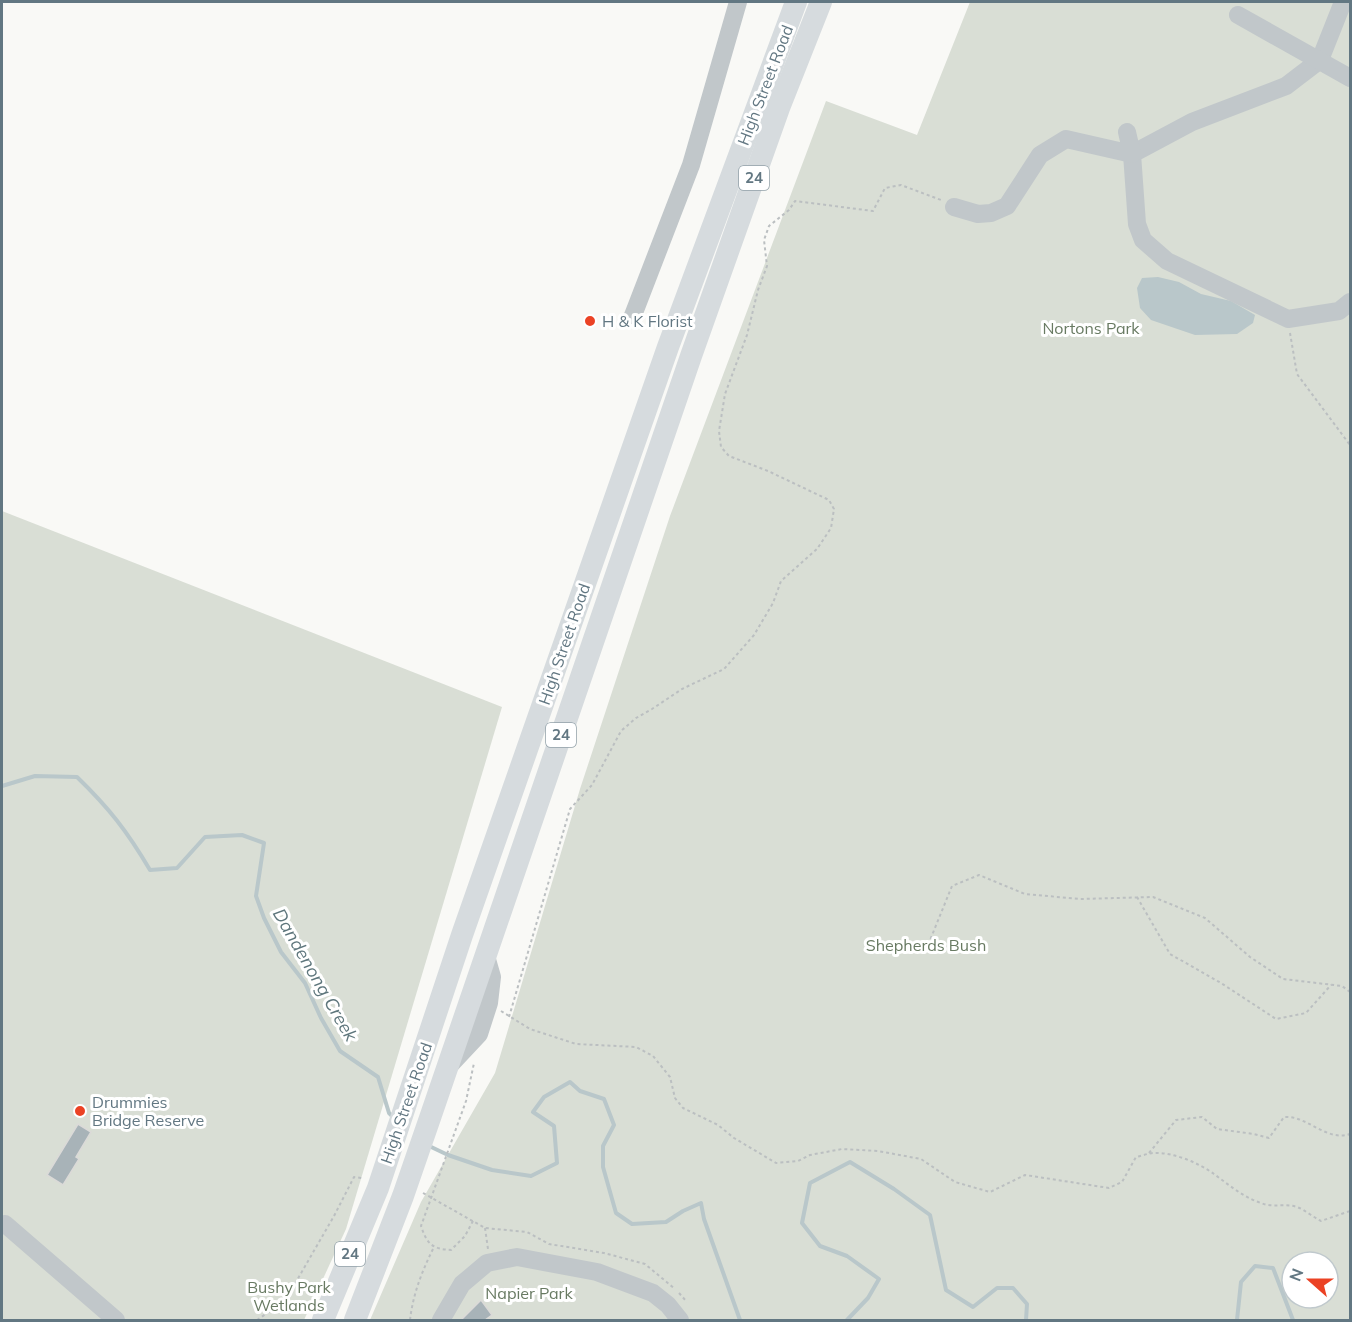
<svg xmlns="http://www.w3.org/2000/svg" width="1352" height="1322" viewBox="0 0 1352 1322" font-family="Mulish,sans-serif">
<rect width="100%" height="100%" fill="#f9f9f6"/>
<!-- green -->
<g fill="#d9ded5" fill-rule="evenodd">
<path d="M970,2h380v1318h-980l51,-118 74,-129 85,-284 90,-273 156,-415 91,34zM1292,1262h36v36h-36z"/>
<path d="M2,511l500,196 -156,522 -42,91h-302z"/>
</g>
<!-- water -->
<path fill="#b9c7ca" d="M1158,277l21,5 22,12 30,7 24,14 -2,8 -16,11 -42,1 -44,-15 -11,-12 -3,-20 5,-10z"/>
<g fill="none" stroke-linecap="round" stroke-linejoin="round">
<!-- stream -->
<g stroke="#b9c7ca" stroke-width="4">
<path d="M2,786l33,-10 42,1c32,31 50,54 73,93l27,-2 28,-31 37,-2 22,8 -8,53 8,22 17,34 24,31 16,35 19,33 38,26 11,36 5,5"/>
<path d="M427,1145l21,10 44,15 39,6 26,-13 -3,-37 -21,-14 11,-15 26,-15 10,9 24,8 10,26 -11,21v21l13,46 16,11 34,-2 17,-11 18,-8 3,16 36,101"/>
<path d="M847,1320l21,-22 11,-19 -32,-23 -27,-10 -18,-23 8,-40 40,-21 44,27 36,26 16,75 27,17 24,-19h16l14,16 -1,16"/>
<path d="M1237,1320l4,-38 14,-16 18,2 20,52"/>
</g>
</g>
<!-- building -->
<g fill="#a8b3b8" stroke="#dbdad8" stroke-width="1.5">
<path d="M78,1124l13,8 -15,25 3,2 -16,26 -16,-10z"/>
<path d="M481,1300l11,15 -7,5h-24z"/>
</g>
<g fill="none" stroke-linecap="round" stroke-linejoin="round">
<!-- path -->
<g stroke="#bbbfc1" stroke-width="2" stroke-dasharray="3 3" stroke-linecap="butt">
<path d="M1290,333l7,41 53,71"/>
<path d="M1137,897l33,57 51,29 55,36 30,-6 25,-28"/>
<path d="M926,950l26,-64 27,-11 46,19 55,5 73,-2 52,21 45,39 33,22 59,7 8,6"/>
<path d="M501,1011l29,18 46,15 60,3 17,9 17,21 5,21 8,10 35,17 16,13 42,25 22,-2 12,-6 32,-6 36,2 43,8 34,23 35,10 35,-17 84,13 13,-6 14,-25c6,-1 12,-4 18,-4 19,-1 45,10 60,21 15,11 29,23 47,29 12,5 24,0 36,4 8,3 16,10 24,14l29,-10"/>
<path d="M509,1017l61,-208 22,-24 29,-54 15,-13 16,-9 30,-20 42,-20 30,-34 19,-32 8,-22 36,-32 14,-21 3,-19 -5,-9 -61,-29 -39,-15 -8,-9 -2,-16 6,-37 22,-59 11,-45 9,-24 -3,-26 5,-14 20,-16 6,-9 78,10 12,-23 16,-3 40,15"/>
<path d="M1149,1153l27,-33 26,-3 15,12 37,5 15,4 15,-21c23,-2 42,25 66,17"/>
<path d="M423,1193l62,35 42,4 22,12 55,9 41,11 30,25"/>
<path d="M473,1221l-8,15 -14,14c-19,-1 -24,-6 -30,-24l45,-125 8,-38"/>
<path d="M485,1228l3,21"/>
<path d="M679,1293l8,9"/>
<path d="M257,1320l28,-19 49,-85 20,-39 8,1"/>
<path d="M410,1320c3,-26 12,-49 24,-73"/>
</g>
<!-- minor -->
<g stroke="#c1c7ca" stroke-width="18">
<path d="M1343,2l-23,58 -34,26 -94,36 -60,32 5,70 6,16 24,21 121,58 51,-8 11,-9"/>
<path d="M1238,15l112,63"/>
<path d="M954,207l24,7 13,-1 16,-7 33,-51 26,-16 66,15 -5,-22"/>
<path d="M632,318l59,-153 47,-163"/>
<path d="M449,1066l30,-32 10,-31 3,-26 -6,-21"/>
<path d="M5,1224l111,96"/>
<path d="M441,1320l21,-36 25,-21 30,-6 80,15 56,21 15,12 12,15"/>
</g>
<!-- major -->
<g stroke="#d6dbde" stroke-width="22">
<path d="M323,1320l55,-132 84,-253 206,-588 128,-345"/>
<path d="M355,1320l48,-124 28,-81 260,-759 88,-248 42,-106"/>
</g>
</g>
<!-- markers -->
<g fill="#eb4224" stroke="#fff" stroke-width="2">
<circle cx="590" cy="321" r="6"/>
<circle cx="80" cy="1111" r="6"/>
</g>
<g text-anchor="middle" stroke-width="6" stroke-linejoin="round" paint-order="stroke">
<!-- shield labels -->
<g fill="#fff" stroke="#91a0a8" stroke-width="1.5">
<rect x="739" y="166" width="30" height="24" rx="4.5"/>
<rect x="546" y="723" width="30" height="24" rx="4.5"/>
<rect x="335" y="1242" width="30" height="24" rx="4.5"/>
</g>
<g font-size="15" font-weight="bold" fill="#627782">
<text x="754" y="183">24</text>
<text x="561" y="740">24</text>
<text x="350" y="1259">24</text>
</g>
<!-- street labels -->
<g font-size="16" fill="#627782" stroke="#fff">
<text transform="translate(765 85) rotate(-69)" y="6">High Street Road</text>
<text transform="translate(564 644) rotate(-71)" y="6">High Street Road</text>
<text transform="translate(406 1103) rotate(-71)" y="6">High Street Road</text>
</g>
<!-- poi labels -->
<g font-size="16" fill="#627782" stroke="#fff" text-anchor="start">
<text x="602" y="327">H &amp; K Florist</text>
<text x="92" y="1108">Drummies<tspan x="92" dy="18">Bridge Reserve</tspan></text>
</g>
<!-- park labels -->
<g font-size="16" fill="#687a62" stroke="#fff">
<text x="1091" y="334">Nortons Park</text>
<text x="926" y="951">Shepherds Bush</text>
<text x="289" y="1293">Bushy Park<tspan x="289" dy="18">Wetlands</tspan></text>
<text x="529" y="1299">Napier Park</text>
</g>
<!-- water labels -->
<g font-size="18" font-style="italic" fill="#5e767c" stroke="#fff">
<text transform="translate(315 975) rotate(60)" y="6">Dandenong Creek</text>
</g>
</g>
<!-- border -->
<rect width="1352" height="1322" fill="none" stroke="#627782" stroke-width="6"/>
<!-- north arrow -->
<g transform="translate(1310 1280) rotate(291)"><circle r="28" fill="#ffffff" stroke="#c0c9cd" stroke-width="1.5"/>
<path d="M0-4.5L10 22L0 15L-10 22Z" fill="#eb4224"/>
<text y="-9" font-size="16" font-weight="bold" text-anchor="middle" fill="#627782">N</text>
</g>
</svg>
